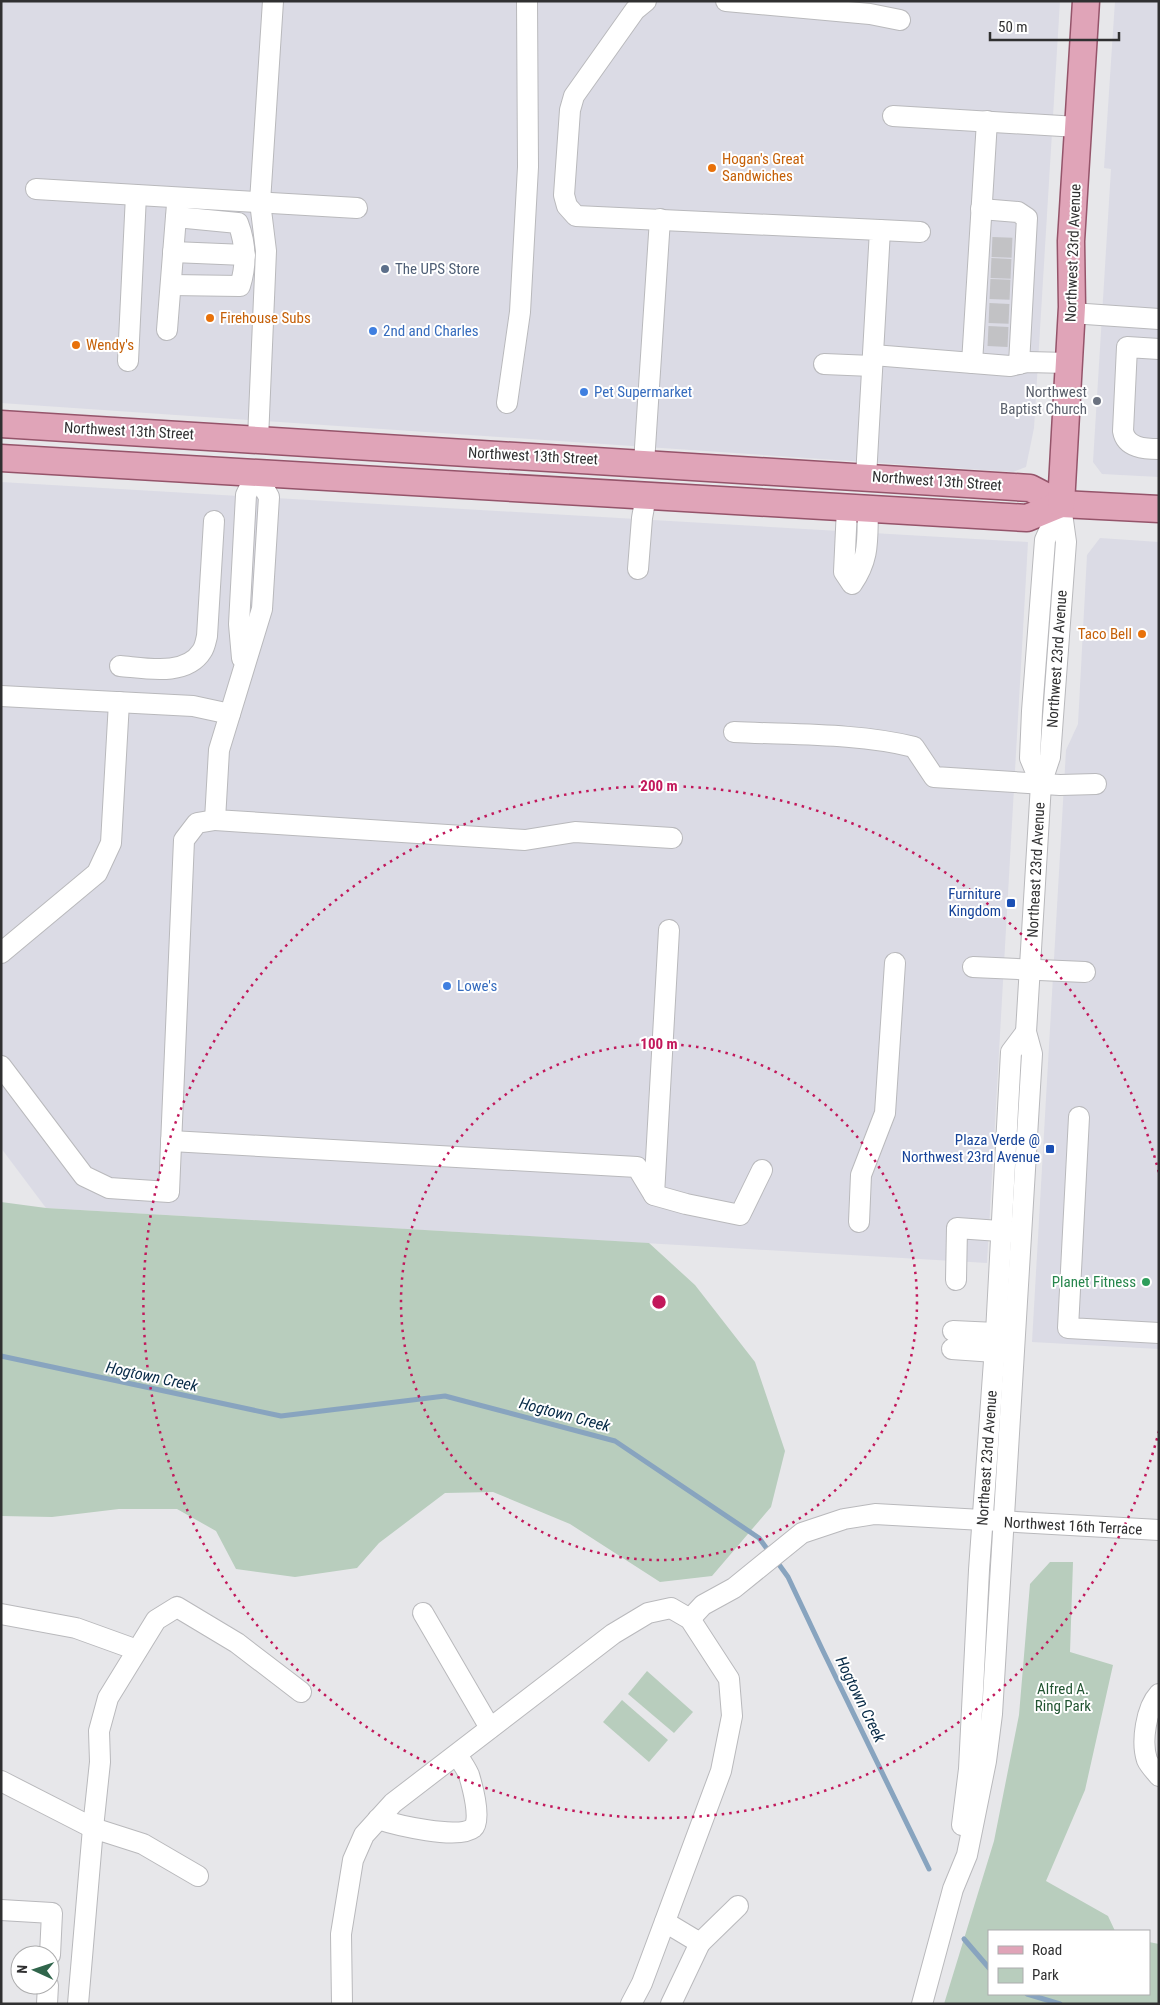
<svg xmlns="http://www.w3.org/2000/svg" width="1160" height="2005" viewBox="0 0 1160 2005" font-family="'Roboto Condensed',sans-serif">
<rect width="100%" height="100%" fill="#e7e7ea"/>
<!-- built -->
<g fill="#dbdbe5">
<path d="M1,1h1059l-26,427 -8,39 -13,5 -1012,-69z"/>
<path d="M1115,1h44v476l-57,-3 -9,-12 18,-293 -7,-1z"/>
<path d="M1,482l1027,60 -41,721 -941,-55 -45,-60z"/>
<path d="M1100,538l59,4v807l-127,-7 34,-592 12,-26 9,-169z"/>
</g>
<!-- green -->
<g fill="#b8cdbd">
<path d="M1,1202l45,6 603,35 46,42 60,77 30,89 -14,56 -59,69 -52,6 -90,-58 -77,-32 -48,1 -66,50 -22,25 -62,9 -59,-8 -20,-38 -39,-22h-58l-67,8 -51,-1z"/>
<path d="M1050,1562h23l-3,90 43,13 -28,125 -39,91 62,35 7,15h-126v63h160v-52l10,2v60h-215l50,-163 25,-126 11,-131z"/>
<path d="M647,1671l46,41 -19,21 -46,-39z"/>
<path d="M622,1700l46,40 -19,22 -46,-40z"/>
</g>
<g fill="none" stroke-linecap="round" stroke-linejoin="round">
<!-- stream -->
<g stroke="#88a4bf" stroke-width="5">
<path d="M1,1356l280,60 164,-20 170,45 144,97 11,15"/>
<path d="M775,1559l13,18 35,74 106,218"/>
<path d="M964,1939l25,29"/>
<path d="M1027,1994l33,10"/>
</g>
<!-- minor-tunnel -->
<g stroke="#c2c2c5" stroke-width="20" stroke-dasharray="20 10" stroke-linecap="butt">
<path d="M992,247l24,1"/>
<path d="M991,268l23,1"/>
<path d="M990,289l24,1"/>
<path d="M989,313l23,1"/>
<path d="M988,336l22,1"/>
</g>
<defs>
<g id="minor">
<path d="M646,1l-11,9 -61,86 -4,14 -6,85 3,11 9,10 304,14 -14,247"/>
<path d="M726,1l144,13 30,6"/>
<path d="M893,116l185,11"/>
<path d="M36,189l321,19"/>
<path d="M981,209l37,3 9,6 -8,146"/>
<path d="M880,230l40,2"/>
<path d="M173,252l72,3"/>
<path d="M171,285l69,1c7,-22 6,-42 -2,-63l-62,-6"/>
<path d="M1071,313l88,6"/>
<path d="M167,330l10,-126"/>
<path d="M1159,349l-32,-2 -4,84c3,17 22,18 36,18"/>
<path d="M873,355l137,11 17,-4 41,1"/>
<path d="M128,361l8,-166"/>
<path d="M972,363l15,-242"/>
<path d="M824,364l48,2"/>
<path d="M507,403l13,-91 8,-145 -1,-166"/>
<path d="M258,439l8,-188 -6,-49 13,-201"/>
<path d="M644,463l16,-244"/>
<path d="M256,474l13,23 -7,112 -43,141 -4,70 310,20 50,-8 97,6"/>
<path d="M847,508l-3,64 8,12c18,-26 15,-44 16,-75"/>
<path d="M638,569l4,-51 4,-22"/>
<path d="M242,658l-3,-34 7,-129 10,-21"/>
<path d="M120,666c25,2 66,11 82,-15 3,-4 4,-11 5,-15l7,-115"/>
<path d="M1,696l192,10 37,8"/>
<path d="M734,732c58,3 124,1 180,15l20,30 126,8 36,-1"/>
<path d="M1041,784l9,-27 16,-215 -5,-36"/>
<path d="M1,953l96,-80 14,-30 8,-141"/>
<path d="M973,967l112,5"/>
<path d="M1,1066l83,110 25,12 60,4 15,-352 13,-17 18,-3"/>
<path d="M1079,1117l-11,211 91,5"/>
<path d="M171,1141l466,26 17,28 32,9 54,11 22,-45"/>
<path d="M654,1195l15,-265"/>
<path d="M859,1222l2,-47 24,-62 10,-150"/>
<path d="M956,1280l1,-52 57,4"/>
<path d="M953,1331l43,2"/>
<path d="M952,1349l43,3"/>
<path d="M423,1613l67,115"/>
<path d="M1,1614l75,14 61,22"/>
<path d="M690,1619l13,-14 31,-17 68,-55 42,-14 31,-5 284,16"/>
<path d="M1159,1694c-13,14 -18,48 -12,66 2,5 8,11 12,16"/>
<path d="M1,1781l92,47 7,-66 -1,-31 9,-33 48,-78 21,-13 60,36 64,49"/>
<path d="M378,1819c18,6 81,21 95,9 9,-7 -1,-43 -4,-53 -3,-7 -8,-14 -12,-20"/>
<path d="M962,1825l7,-56 10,-199 17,-237 15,-281 15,-20"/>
<path d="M1,1910l51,3 -2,42"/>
<path d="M665,1922l35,21 -29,61"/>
<path d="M700,1943l38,-37"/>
<path d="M47,2004l1,-19"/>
<path d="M78,2004l15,-176 50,16 55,32"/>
<path d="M342,2004l-1,-70 12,-74 11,-25 29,-32 220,-169 35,-21 23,-5 19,11 39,60 3,37 -11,55 -79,212 -11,21"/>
<path d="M922,2004l31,-115 14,-34 19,-94 6,-47 40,-660 -6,-22 15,-248 -11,-26 2,-47 13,-171 16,-36"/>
</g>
<g id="major">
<path d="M1,424l1029,64 31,16 98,5"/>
<path d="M1,458l1026,60 34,-14"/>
<path d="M1061,504l11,-197 -1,-66 15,-240"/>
</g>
</defs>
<!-- minor casing -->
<use href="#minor" stroke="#b9b9bc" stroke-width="22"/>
<!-- major casing -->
<use href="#major" stroke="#95546a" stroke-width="29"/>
<!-- minor -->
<use href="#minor" stroke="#fff" stroke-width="20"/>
<!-- major -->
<use href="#major" stroke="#e0a4b8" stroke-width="26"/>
</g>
<!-- distance rings -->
<g fill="none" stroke="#c2185b" stroke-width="2.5" stroke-dasharray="2.5 5">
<circle cx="659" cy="1302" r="258"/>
<path d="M1159 1431A516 516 0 1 1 1159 1173"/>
</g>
<!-- markers -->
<g fill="#e8710a" stroke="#fff" stroke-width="2">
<circle cx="712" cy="168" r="5"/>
<circle cx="210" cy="318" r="5"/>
<circle cx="76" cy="345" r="5"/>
<circle cx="1142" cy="634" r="5"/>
</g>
<circle fill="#5c6f8a" stroke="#fff" stroke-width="2" cx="385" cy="269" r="5"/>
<g fill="#3f7fe0" stroke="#fff" stroke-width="2">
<circle cx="373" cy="331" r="5"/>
<circle cx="584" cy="392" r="5"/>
<circle cx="447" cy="986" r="5"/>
</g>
<circle fill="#6b7280" stroke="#fff" stroke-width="2" cx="1097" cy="401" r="5"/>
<g fill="#1a4fb4" stroke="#fff" stroke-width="2">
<rect x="1006" y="898" width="10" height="10" rx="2.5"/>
<rect x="1045" y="1144" width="10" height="10" rx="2.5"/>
</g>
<circle fill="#2e9e5b" stroke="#fff" stroke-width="2" cx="1146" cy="1282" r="5"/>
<g text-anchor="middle" stroke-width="4" stroke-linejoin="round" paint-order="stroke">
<!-- food labels -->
<g font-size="15" fill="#c56008" stroke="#fff" text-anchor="start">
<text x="722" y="164">Hogan's Great<tspan x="722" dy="17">Sandwiches</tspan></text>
<text x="220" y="323">Firehouse Subs</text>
<text x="86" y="350">Wendy's</text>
<text x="1132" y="639" text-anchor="end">Taco Bell</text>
</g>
<!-- street labels -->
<g font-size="15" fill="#303031" stroke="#fff">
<text transform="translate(1073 253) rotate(-88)" y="5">Northwest 23rd Avenue</text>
<text transform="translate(129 431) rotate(3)" y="5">Northwest 13th Street</text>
<text transform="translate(533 456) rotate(3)" y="5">Northwest 13th Street</text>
<text transform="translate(937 481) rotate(4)" y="5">Northwest 13th Street</text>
<text transform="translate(1057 659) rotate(-86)" y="5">Northwest 23rd Avenue</text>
<text transform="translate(1036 870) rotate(-87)" y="5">Northeast 23rd Avenue</text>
<text transform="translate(987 1458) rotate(-86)" y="5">Northeast 23rd Avenue</text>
<text transform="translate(1073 1526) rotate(3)" y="5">Northwest 16th Terrace</text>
</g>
<!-- service labels -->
<g font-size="15" fill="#4e5e75" stroke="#fff" text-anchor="start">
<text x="395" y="274">The UPS Store</text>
</g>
<!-- shop labels -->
<g font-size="15" fill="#366cbe" stroke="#fff" text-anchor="start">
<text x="383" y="336">2nd and Charles</text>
<text x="594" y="397">Pet Supermarket</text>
<text x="457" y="991">Lowe's</text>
</g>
<!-- worship labels -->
<g font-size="15" fill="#5b616d" stroke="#fff" text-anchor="end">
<text x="1087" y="397">Northwest<tspan x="1087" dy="17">Baptist Church</tspan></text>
</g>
<!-- transit labels -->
<g font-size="15" fill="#164399" stroke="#fff" text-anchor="end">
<text x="1001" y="899">Furniture<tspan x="1001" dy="17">Kingdom</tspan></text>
<text x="1040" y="1145">Plaza Verde @<tspan x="1040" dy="17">Northwest 23rd Avenue</tspan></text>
</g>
<!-- leisure labels -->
<g font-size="15" fill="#27864d" stroke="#fff" text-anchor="end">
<text x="1136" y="1287">Planet Fitness</text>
</g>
<!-- park labels -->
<g font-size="15" fill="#215431" stroke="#fff">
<text x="1063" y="1694">Alfred A.<tspan x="1063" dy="17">Ring Park</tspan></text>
</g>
<!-- water labels -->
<g font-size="16" font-style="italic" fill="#082b47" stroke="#fff">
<text transform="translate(152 1376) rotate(12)" y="6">Hogtown Creek</text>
<text transform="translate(565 1414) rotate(15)" y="6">Hogtown Creek</text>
<text transform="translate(861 1699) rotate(64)" y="6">Hogtown Creek</text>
</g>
</g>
<circle cx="659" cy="1302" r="8" fill="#c2185b" stroke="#fff" stroke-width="2.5"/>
<g font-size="15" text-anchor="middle" font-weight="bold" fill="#c2185b" stroke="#fff" stroke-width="4" stroke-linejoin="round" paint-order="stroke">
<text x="659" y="791">200 m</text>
<text x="659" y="1049">100 m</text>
</g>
<!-- border -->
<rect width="1160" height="2005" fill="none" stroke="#303031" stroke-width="5"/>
<!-- legend -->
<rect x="988" y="1930" width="162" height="65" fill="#ffffff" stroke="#acacad"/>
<rect x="998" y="1946" width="25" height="8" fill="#e0a4b8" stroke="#acacad"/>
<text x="1032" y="1955" font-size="15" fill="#303031">Road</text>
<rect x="998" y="1968" width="25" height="15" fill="#b8cdbd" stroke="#acacad"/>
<text x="1032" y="1980" font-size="15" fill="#303031">Park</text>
<!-- north arrow -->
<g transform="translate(35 1970) rotate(273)"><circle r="24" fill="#ffffff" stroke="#acacad"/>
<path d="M0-4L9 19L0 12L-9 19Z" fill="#30654b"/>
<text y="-8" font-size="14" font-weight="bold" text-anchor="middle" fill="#303031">N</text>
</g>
<!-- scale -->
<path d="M990 32v8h129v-8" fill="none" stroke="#303031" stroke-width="2.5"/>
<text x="998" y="32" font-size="15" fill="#303031" stroke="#ffffff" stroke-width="4" paint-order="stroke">50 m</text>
</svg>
